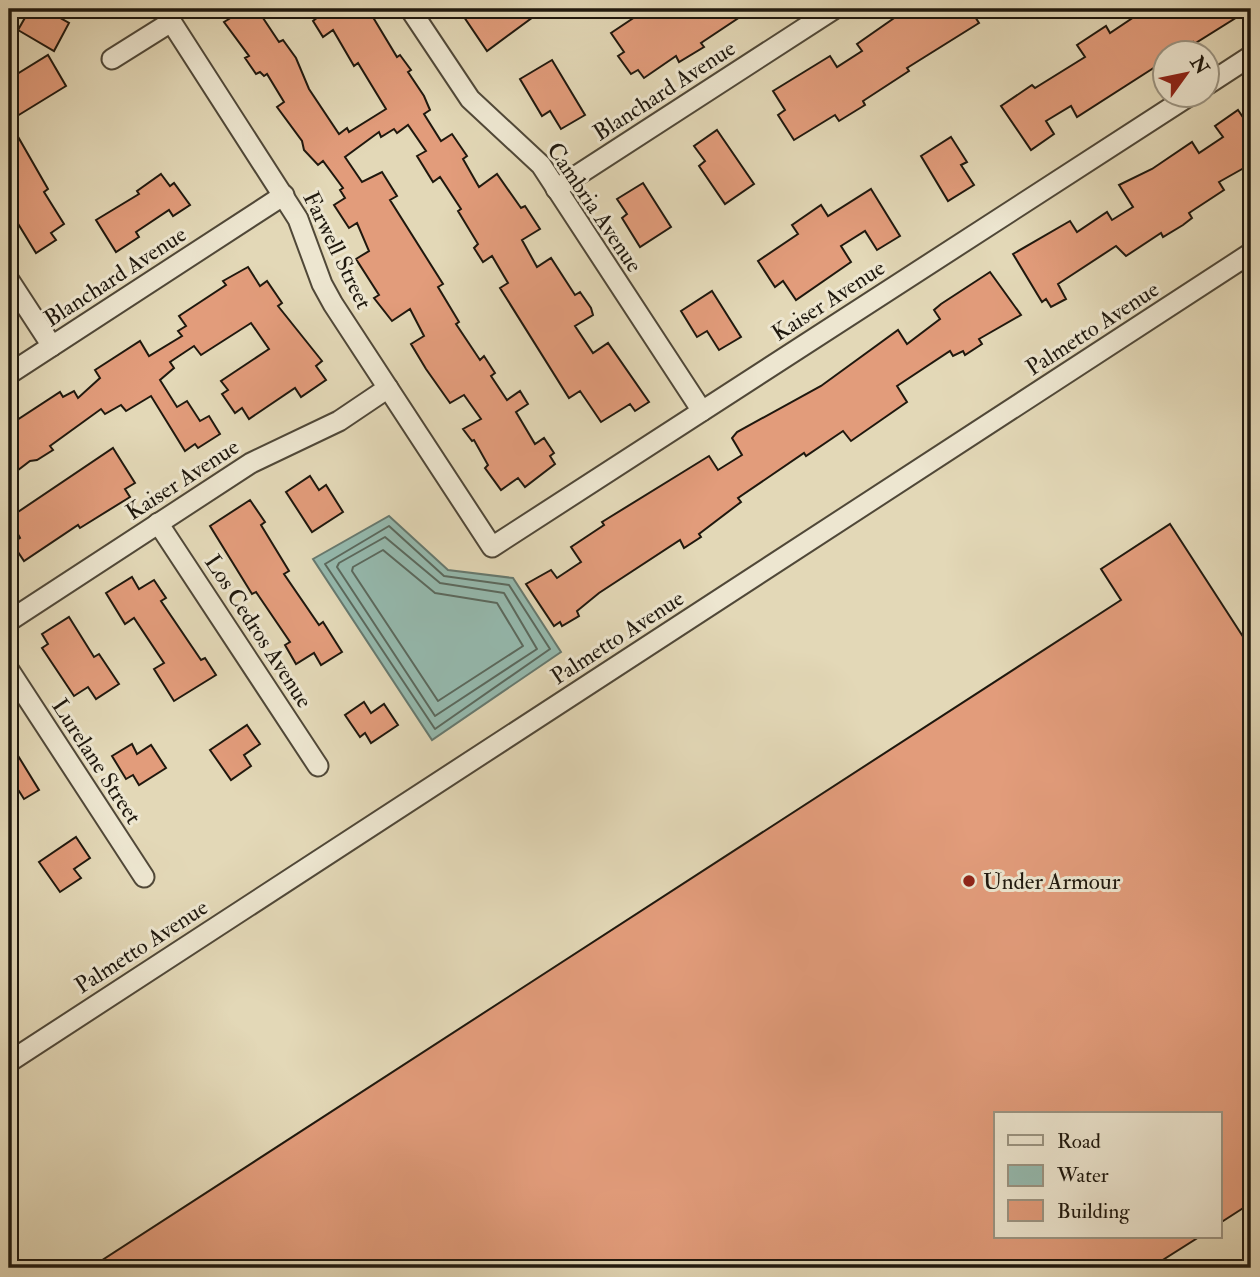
<svg xmlns="http://www.w3.org/2000/svg" width="1260" height="1277" viewBox="0 0 1260 1277" font-family="'IM FELL Double Pica',serif">
<rect width="100%" height="100%" fill="#e3d8b7"/>
<filter id="stains"><feTurbulence type="fractalNoise" baseFrequency=".00286" numOctaves="4"/><feColorMatrix values="0 0 0 0 .2 0 0 0 0 .09 0 0 0 0 .02 0 0 0 .5 -.17"/></filter>
<radialGradient id="worn" r=".72"><stop offset=".6" stop-color="#630" stop-opacity="0"/><stop offset="1" stop-color="#630" stop-opacity=".3"/></radialGradient>
<!-- water -->
<path fill="#95baaf" stroke="#66796f" stroke-width="2" d="M389,516l59,54 65,8 48,74 -129,88 -119,-181z"/>
<g fill="none" stroke-linecap="round" stroke-linejoin="round">
<!-- shore -->
<g stroke="#5a695e" stroke-width="2">
<path d="M389,526l55,50 65,9 41,64 -115,80 -110,-165z"/>
<path d="M385,537l55,46 64,10 33,56 -102,67 -98,-149 2,-4z"/>
<path d="M383,550l52,43 62,10 26,43 -85,55 -86,-130 1,-4z"/>
</g>
</g>
<!-- building -->
<g fill="#e29c7b" stroke="#1f180e" stroke-width="2">
<path d="M30,9h14l25,14 -15,28 -36,-21z"/>
<path d="M223,9h34l22,33 4,-2 13,18 13,31 30,45 8,-6 2,4 37,-23 -28,-46 -4,3 -21,-36 -10,7 -10,-16 15,-12h40l29,48 3,-2 11,15 -3,2 16,24 6,14 -6,4 17,27 11,-7 15,22 -4,3 16,28 18,-13 24,34 4,-2 15,23 -18,11 15,27 14,-9 24,37 5,-3 11,16 2,7 -18,11 18,27 15,-10 41,59 -14,9 -5,-7 -29,18 -21,-31 -11,7 -69,-110 8,-5 -16,-27 -9,6 -9,-14 4,-4 -20,-33 3,-2 -21,-32 -7,5 -16,-26 9,-5 -18,-26 -11,8 -3,-4 -13,8 -2,-5 -34,25 17,25 20,-10 15,24 -7,4 53,84 -5,3 21,35 -3,2 24,36 4,-4 11,17 -4,3 16,24 13,-9 8,13 -12,8 19,32 9,-6 10,15 -4,3 5,8 -30,23 -7,-9 -17,12 -16,-22 3,-3 -14,-25 -2,1 -9,-12 18,-10 -17,-24 -14,8 -24,-34 -15,-25 13,-8 -14,-27 -18,12 -18,-23 5,-3 -23,-36 13,-8 -12,-28 -8,5 -15,-23 11,-7 -5,-8 3,-2 -20,-27 -5,4 -14,-15 -2,-9 -25,-34 7,-5 -17,-28 -3,2 -4,-4 -4,2 -11,-16 4,-2 -25,-34 5,-3z"/>
<path d="M470,9h74l-57,42 -25,-37z"/>
<path d="M647,9h105l-51,34 3,4 -25,15 -3,-6 -32,22 -6,-8 -7,4 -13,-18 6,-4 -13,-19z"/>
<path d="M892,9h78l9,14 -72,45 2,3 -46,30 2,4 -26,16 -4,-6 -41,25 -16,-25 7,-5 -12,-19 57,-35 7,11 25,-16 -5,-7 40,-28z"/>
<path d="M1146,9h104l-56,35 -1,-2 -17,10h-10v8l-89,57 -6,-11 -25,15 8,13 -23,16 -30,-44 31,-21 3,3 50,-31 -8,-12 29,-19 4,7z"/>
<path d="M48,55l18,31 -57,35 39,68 -4,3 20,32 -13,9 5,7 -20,13 -27,-44v-130z"/>
<path d="M552,60l33,55 -24,14 -11,-18 -8,5 -22,-37z"/>
<path d="M1238,110l13,19v35l-32,18 5,8 -35,23 3,5 -9,7 -20,12 -2,-4 -35,23 -10,-10 -58,38 8,15 -15,8 -5,-8 -4,3 -29,-48 57,-33 7,11 30,-20 5,8 21,-13 -14,-22 33,-16 40,-27 7,11 24,-16 -8,-11z"/>
<path d="M717,130l37,54 -29,20 -26,-38 6,-5 -11,-15z"/>
<path d="M951,137l16,25 -6,3 13,20 -26,16 -27,-45z"/>
<path d="M161,174l9,12 4,-3 16,22 -17,11 -4,-6 -33,22 3,5 -23,15 -20,-32 43,-26 -2,-3z"/>
<path d="M643,183l28,44 -31,20 -18,-29 5,-4 -10,-15z"/>
<path d="M871,189l29,47 -23,14 -12,-19 -24,15 10,16 -55,38 -13,-19 -8,6 -17,-26 40,-27 -6,-9 29,-20 7,11z"/>
<path d="M248,267l12,19 7,-5 15,22 -4,3 44,55 -6,5 10,14 -25,17 -6,-9 -46,31 -7,-11 -7,5 -13,-19 6,-4 -7,-9 48,-32 -18,-26 -50,32 -7,-9 -24,16 4,6 -14,12 17,27 10,-6 13,20 9,-5 11,18 -22,14 -3,-4 -10,7 -34,-55 -25,15 -5,-6 -16,9 -4,-5 -51,37 3,4 -16,10 -7,1 -21,16v-39l8,-7 -6,-7 49,-32 3,5 11,-6 4,7 22,-20 -5,-8 45,-29 9,15 33,-20 -4,-5 8,-5 -7,-10 47,-31 -3,-4z"/>
<path d="M990,272l31,43 -42,24 3,5 -17,11 -2,-4 -10,5 -3,-5 -53,35 10,16 -56,39 -8,-10 -37,25 -2,-3 -66,45 3,4 -42,32 2,3 -17,11 -4,-8 -81,53 -22,18 2,5 -17,10 -2,-4 -6,4 -28,-42 25,-14 6,8 24,-16 -10,-15 33,-22 -2,-3 107,-66 9,14 24,-15 -10,-17 5,-6 84,-46 77,-56 9,14 33,-25 -6,-9 7,-6z"/>
<path d="M712,291l29,46 -22,13 -12,-19 -10,6 -16,-26z"/>
<path d="M113,448l22,35 -10,6 5,8 -50,31 -2,-3 -54,36 -12,-18 8,-5 -11,-20z"/>
<path d="M310,476l9,14 7,-5 17,27 -31,20 -26,-40z"/>
<path d="M250,500l15,22 -4,3 28,46 -5,3 35,51 4,-3 19,30 -21,13 -7,-12 -18,11 -11,-19 5,-3 -34,-50 -4,2 -42,-68z"/>
<path d="M1170,524l81,125v554l-31,20v-109h-224v123h203l-49,31h-1060l1031,-668 -20,-31z"/>
<path d="M132,577l7,12 15,-9 12,18 -5,3 40,59 4,-2 11,17 -42,26 -20,-32 10,-6 -30,-45 -9,6 -19,-31z"/>
<path d="M69,617l25,40 5,-3 20,30 -23,15 -8,-12 -14,9 -32,-48 6,-4 -6,-10z"/>
<path d="M364,702l7,11 13,-9 14,21 -27,18 -6,-10 -5,4 -15,-22z"/>
<path d="M247,725l13,19 -16,11 7,11 -20,14 -21,-30z"/>
<path d="M9,741l30,49 -15,9 -5,-8 -10,6z"/>
<path d="M132,744l5,10 14,-9 15,23 -27,17 -6,-10 -7,4 -14,-23z"/>
<path d="M76,837l14,21 -16,11 7,9 -21,14 -21,-30z"/>
</g>
<g fill="none" stroke-linecap="round" stroke-linejoin="round">
<defs>
<g id="minor">
<path d="M163,9l135,210 24,65 11,20 159,243 700,-453"/>
<path d="M410,9l60,90 71,66 161,246"/>
<path d="M112,59l59,-37"/>
<path d="M1208,84l43,-28"/>
<path d="M556,189l278,-180"/>
<path d="M9,280l43,66"/>
<path d="M9,374l275,-179"/>
<path d="M158,523l160,243"/>
<path d="M9,621l242,-158 88,-42 49,-33"/>
<path d="M9,670l135,207"/>
<path d="M9,1062l1242,-809"/>
</g>
</defs>
<!-- minor casing -->
<use href="#minor" stroke="#504838" stroke-width="23"/>
<!-- minor -->
<use href="#minor" stroke="#ede6d0" stroke-width="19"/>
</g>
<!-- markers -->
<circle fill="#8f2418" stroke="#ede6d0" stroke-width="2.5" cx="969" cy="881" r="7"/>
<g text-anchor="middle" stroke-width="6" stroke-linejoin="round" paint-order="stroke">
<!-- street labels -->
<g font-size="23" fill="#1f180e" stroke="#ede6d0">
<text transform="translate(664 90) rotate(-33)" y="8">Blanchard Avenue</text>
<text transform="translate(595 207) rotate(56)" y="8">Cambria Avenue</text>
<text transform="translate(338 250) rotate(64)" y="8">Farwell Street</text>
<text transform="translate(115 276) rotate(-33)" y="8">Blanchard Avenue</text>
<text transform="translate(828 300) rotate(-33)" y="8">Kaiser Avenue</text>
<text transform="translate(1092 328) rotate(-33)" y="8">Palmetto Avenue</text>
<text transform="translate(182 479) rotate(-33)" y="8">Kaiser Avenue</text>
<text transform="translate(259 631) rotate(57)" y="8">Los Cedros Avenue</text>
<text transform="translate(617 637) rotate(-33)" y="8">Palmetto Avenue</text>
<text transform="translate(97 761) rotate(57)" y="8">Lurelane Street</text>
<text transform="translate(141 946) rotate(-33)" y="8">Palmetto Avenue</text>
</g>
<!-- poi labels -->
<g font-size="23" fill="#1f180e" stroke="#ede6d0" text-anchor="start">
<text x="983" y="889">Under Armour</text>
</g>
</g>
<!-- margin -->
<rect width="1260" height="1277" fill="none" stroke="#e3d8b7" stroke-width="35"/>
<rect x="10" y="10" width="1239" height="1256" fill="none" stroke="#1f180e" stroke-width="3.5"/>
<rect x="18" y="18" width="1225" height="1242" fill="none" stroke="#1f180e" stroke-width="2"/>
<!-- legend -->
<rect x="994" y="1112" width="228" height="126" fill="#ede6d0" stroke="#9b9482" stroke-width="2"/>
<rect x="1008" y="1135" width="35" height="10" fill="#ede6d0" stroke="#9b9482" stroke-width="2"/>
<text x="1057" y="1148" font-size="21" fill="#1f180e">Road</text>
<rect x="1008" y="1165" width="35" height="21" fill="#95baaf" stroke="#9b9482" stroke-width="2"/>
<text x="1057" y="1182" font-size="21" fill="#1f180e">Water</text>
<rect x="1008" y="1200" width="35" height="21" fill="#e29c7b" stroke="#9b9482" stroke-width="2"/>
<text x="1057" y="1218" font-size="21" fill="#1f180e">Building</text>
<!-- north arrow -->
<g transform="translate(1186 74) rotate(57)"><circle r="33" fill="#ede6d0" stroke="#9b9482" stroke-width="2"/>
<path d="M0-5L12 26L0 18L-12 26Z" fill="#8f2418"/>
<text y="-10" font-size="19" font-weight="bold" text-anchor="middle" fill="#1f180e">N</text>
</g>
<rect width="100%" height="100%" filter="url(#stains)"/>
<rect width="100%" height="100%" fill="url(#worn)"/>
</svg>
